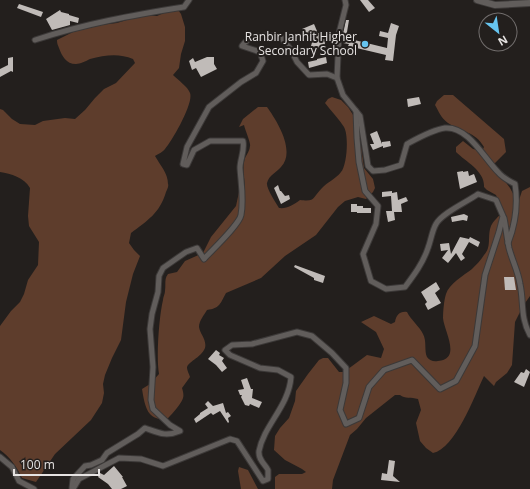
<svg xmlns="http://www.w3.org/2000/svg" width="530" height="489" viewBox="0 0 530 489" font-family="'Open Sans',sans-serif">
<rect width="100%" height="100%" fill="#231f1d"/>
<!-- green -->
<g fill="#5e3d2c">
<path d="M173,9l5,1 3,4 4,13v14l-4,13 -2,14 -6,7c5,5 15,12 17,18 4,10 -18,48 -25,56 -2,3 -7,5 -10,7 5,9 13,17 13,28 1,2 -1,6 -2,8 -6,21 -19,29 -35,41l-2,10 5,7 6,6 -7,18 -7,28 -5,38 -9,18 -7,17 -2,9 1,9 -2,10 -11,17 -36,34 -19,28 -14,-4c-5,-11 -12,-21 -22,-28v-124l11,-15 9,-9 4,-8 4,-14 10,-15 1,-23 -10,-16 -1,-10 2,-28c-6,-11 -19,-14 -30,-16v-63l3,1 9,9 8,5 15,1 8,-4 22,-3 10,1 10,-9 10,-12 9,-9 12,-6 19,-20 -2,-4c-14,-6 -28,-4 -43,0 -4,2 -10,5 -14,5 -10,0 -14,-8 -17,-16 -1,-3 -2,-4 -2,-8l16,-8 27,-7 17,-2 26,-8 14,1z"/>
<path d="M444,95h9l51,44 2,13 -13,13 17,23 8,15 4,-12 8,-4v109l-7,10 -8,16 -3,43 -5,8 -11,9 -2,4 -10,-10c-9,19 -29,73 -51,77l-7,-5 -6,-7 -4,-18 5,-13 -3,-11c-7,-2 -13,0 -18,-4h-5l-29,23 -9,11 -7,6 -17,45 -1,9h-57v-12l4,-3h23l4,-2 -4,-3 -17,-9 -11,-10 1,-14 5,-8 9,-10 6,-17 1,-10 12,-17 11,-14 4,-2h5l11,14h5l23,-17 14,3 3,-9 -8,-17 -15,-10 13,-6 17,8 4,-2c1,-7 5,-11 12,-10 4,8 12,14 16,22 4,7 1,17 4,23 3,4 7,5 11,4 24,-2 6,-30 5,-43 0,-7 1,-18 3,-24 3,-10 18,-19 26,-25 4,-4 9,-9 12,-14 8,-8 3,-19 7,-29 2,-5 8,-10 12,-14l-7,-17 -9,-5 -3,-3c1,-16 -18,-25 -28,-35v-5l7,-6 10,8 9,2 2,-4c-9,-16 -23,-15 -36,-24 -7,-5 -9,-11 -13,-18l2,-4z"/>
<path d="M332,97l9,3 7,7 7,11 6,27 3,23 9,11 2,9 -2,4 -7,7 -8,-2 -13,4 -7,6 -22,28 -31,21 -24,22 -35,15c-6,11 -6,15 -19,17 -3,5 -8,11 -8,17 1,7 8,13 6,21 -4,10 -18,14 -18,20 0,2 2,6 3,9l-8,11c1,3 2,7 1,10 -1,5 -14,20 -18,23 -5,-2 -12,-3 -15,-7 -5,-5 -7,-19 -8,-25l8,-5 9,-10c-3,-17 0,-57 4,-74 0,-3 2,-6 2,-9 1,-7 -1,-12 3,-17l9,-2 8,-11 18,-8 8,-16 25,-31 3,-14 6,-6c-1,-10 -3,-19 0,-28 2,-4 5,-8 5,-12 1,-3 -5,-16 -6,-21l-5,2 4,-8 15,-12h9c10,14 29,44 14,60 -4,5 -12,8 -14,16 -1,5 9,20 12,25 8,1 14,-3 21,-8 16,2 12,-2 22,-12 5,-6 14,-9 19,-16 6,-7 8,-36 3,-45 -5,-8 -13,-16 -19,-24l3,-4z"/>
<path d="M239,467l9,3 10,19h-17l-3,-18z"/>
</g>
<!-- building -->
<g fill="#c0bbb8">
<path d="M360,0h8l7,8 -6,4z"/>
<path d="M19,4l24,8 -2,5 -24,-9z"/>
<path d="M60,10l1,2 8,2v1l10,3 -1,5 -8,-2v4l-18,5 -6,-11z"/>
<path d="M346,20h3l-3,18 41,10 1,-10 -9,-2 1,-5 8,2 3,-10 8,3 -3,9 -3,26 -8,-1 1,-5 -38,-9 1,-2 -6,-1v-9z"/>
<path d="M314,24l3,7 -10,6 -5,-8z"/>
<path d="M315,32l9,3 -1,1 4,1 -4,12 -12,-3z"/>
<path d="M13,57v15l-2,-1 -11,6v-8l8,-4v-7z"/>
<path d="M207,57h7v7l3,5 -16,8 -5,-9 -4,2 -3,-9 4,-3 2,4z"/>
<path d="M326,57l1,6 -18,5 -1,-6 9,-2v-1z"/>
<path d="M419,97l2,7 -13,3 -1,-8z"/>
<path d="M377,131l5,13v-2l8,-1 1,5 -8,2v-2l-10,4 -3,-6h4l-4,-10z"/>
<path d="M463,171v1l5,-1 1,5 5,-2 3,8 -17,7 -3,-17z"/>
<path d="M278,185l2,6h1l4,5 4,-1 1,4 -9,5 -7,-16z"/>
<path d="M392,191v2l5,-1 1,8 8,-3 2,4 -7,3 1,8h-8l1,8 -7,2 -2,-11h6l-1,-15 -9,1v-5z"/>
<path d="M351,204h6v2h6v2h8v5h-14v-1h-6z"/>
<path d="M464,214l4,2 -1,5 -4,-1 -11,2 -1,-5z"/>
<path d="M460,237l9,2 1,-2 10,5 -2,5 -9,-5 -7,12 3,4 -4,3 -5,-8 -8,10 -6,-5 6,-8 -7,1 -1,-7 9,-1 2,11z"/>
<path d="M295,265l30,11 -2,7 -9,-3v-2l-20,-11z"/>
<path d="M504,277h10l2,13h-11z"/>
<path d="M436,282l4,7 -5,4 6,10 -13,7 -3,-6 2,-2 -6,-10z"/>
<path d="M216,350l4,3 -1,2 5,3 -2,3 5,7 -5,4 -6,-7 -8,-6z"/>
<path d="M526,369l4,3 -6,15 -10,-5 7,-10 3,1z"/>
<path d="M247,378l4,11h2l-1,9 10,4 -3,6 -9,-4 -1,2 -4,-1 -4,-8 1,-2h-2l-2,-5 6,-1 -3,-9z"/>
<path d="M208,401l5,5 10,-3 3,10 2,-1 3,4 -3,2 1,4 -1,1 -8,-12 -7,4 -2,-2 -15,10 -2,-4 6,-5v-1l8,-5 -3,-4z"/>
<path d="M389,460l6,1 -2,15 7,6 -19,-2 1,-7 5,1z"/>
<path d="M114,466l9,11h-1l5,9 -6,3h-9l-4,-5 -10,-7 2,-4 4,2z"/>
</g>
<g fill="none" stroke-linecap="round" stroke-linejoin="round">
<defs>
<g id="minor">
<path d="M35,40c48,-16 99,-25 149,-33l5,-7"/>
<path d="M356,111l4,5 8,50 5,5 12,-1 16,-5 6,-21c11,-6 25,-14 38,-16 23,-2 39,30 53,44 4,5 11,9 17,12 3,19 0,41 -7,59"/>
<path d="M504,218c2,10 3,20 5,30 3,12 9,23 11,36 4,18 0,33 10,51"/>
<path d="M0,457l12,10 7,14 15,8"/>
<path d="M72,488l1,-9 12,-13 6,-1 11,-5 5,-7 31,-19 7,-6c14,5 21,9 35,3l-10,-6 -17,-16 -2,-9 2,-33 -3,-38 2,-15 6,-22 1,-16 4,-8 23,-16 11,-4 7,11c8,-9 35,-34 37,-44 3,-16 0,-31 -1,-47 0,-9 5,-17 3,-27h-33l-16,9 -7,15 -4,-1 4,-17 22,-40 32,-25 15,-9 7,-12 -3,-9 -18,-6c9,-13 25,-12 39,-9l10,13 6,12 12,13 18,-1 10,4"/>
<path d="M73,489l6,-10 40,-21 22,1 22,7 67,-27 7,2 26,40 5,-2c0,-2 0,-7 0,-9 -3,-6 -10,-10 -9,-19 5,-26 30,-45 32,-74l-13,-7 -18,-2 -30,-13 -5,-5 7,-5 20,-1 45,-12 15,4 20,17 14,15v15l-6,27 6,14 13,-6 10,-31 15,-17 28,-10 28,29 16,-8 19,-35 10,-71 14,-43 4,-16 -7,-16 -18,-6c-11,8 -36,19 -42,30 -4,7 -5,16 -8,24 -5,15 -14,27 -23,39l-19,2 -15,-8 -8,-27 13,-30 2,-18 -13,-15 -6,-29 -2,-24 -1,-27 -13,-16 -6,-17 2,-45 7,-28 -1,-5"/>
</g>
<path id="tertiary" d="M477,0l18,5 35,-2"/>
</defs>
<!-- minor casing -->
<use href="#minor" stroke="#3c3938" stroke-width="7"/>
<!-- tertiary casing -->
<use href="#tertiary" stroke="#3c3938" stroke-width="8"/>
<!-- minor -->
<use href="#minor" stroke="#615d5b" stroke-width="5"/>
<!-- tertiary -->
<use href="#tertiary" stroke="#615d5b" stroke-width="6"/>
</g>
<!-- markers -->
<circle fill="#66c4ef" stroke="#231f1d" stroke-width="1.5" cx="365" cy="44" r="4"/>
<g text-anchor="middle" stroke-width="4" stroke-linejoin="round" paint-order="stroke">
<!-- poi labels -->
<g font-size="12" fill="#e6e3e2" stroke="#231f1d" text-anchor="end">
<text x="357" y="41">Ranbir Janhit Higher<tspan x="357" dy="14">Secondary School</tspan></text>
</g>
</g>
<!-- north arrow -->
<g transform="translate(498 32) rotate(150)"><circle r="19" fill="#231f1d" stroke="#716d6c"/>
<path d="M0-3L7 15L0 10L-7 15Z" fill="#66c4ef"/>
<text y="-6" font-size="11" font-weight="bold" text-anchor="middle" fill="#e6e3e2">N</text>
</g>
<!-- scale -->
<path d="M14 469v6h85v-6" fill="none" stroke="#e6e3e2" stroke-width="2"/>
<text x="20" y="469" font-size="12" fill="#e6e3e2" stroke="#231f1d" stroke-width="3" paint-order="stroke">100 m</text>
</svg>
